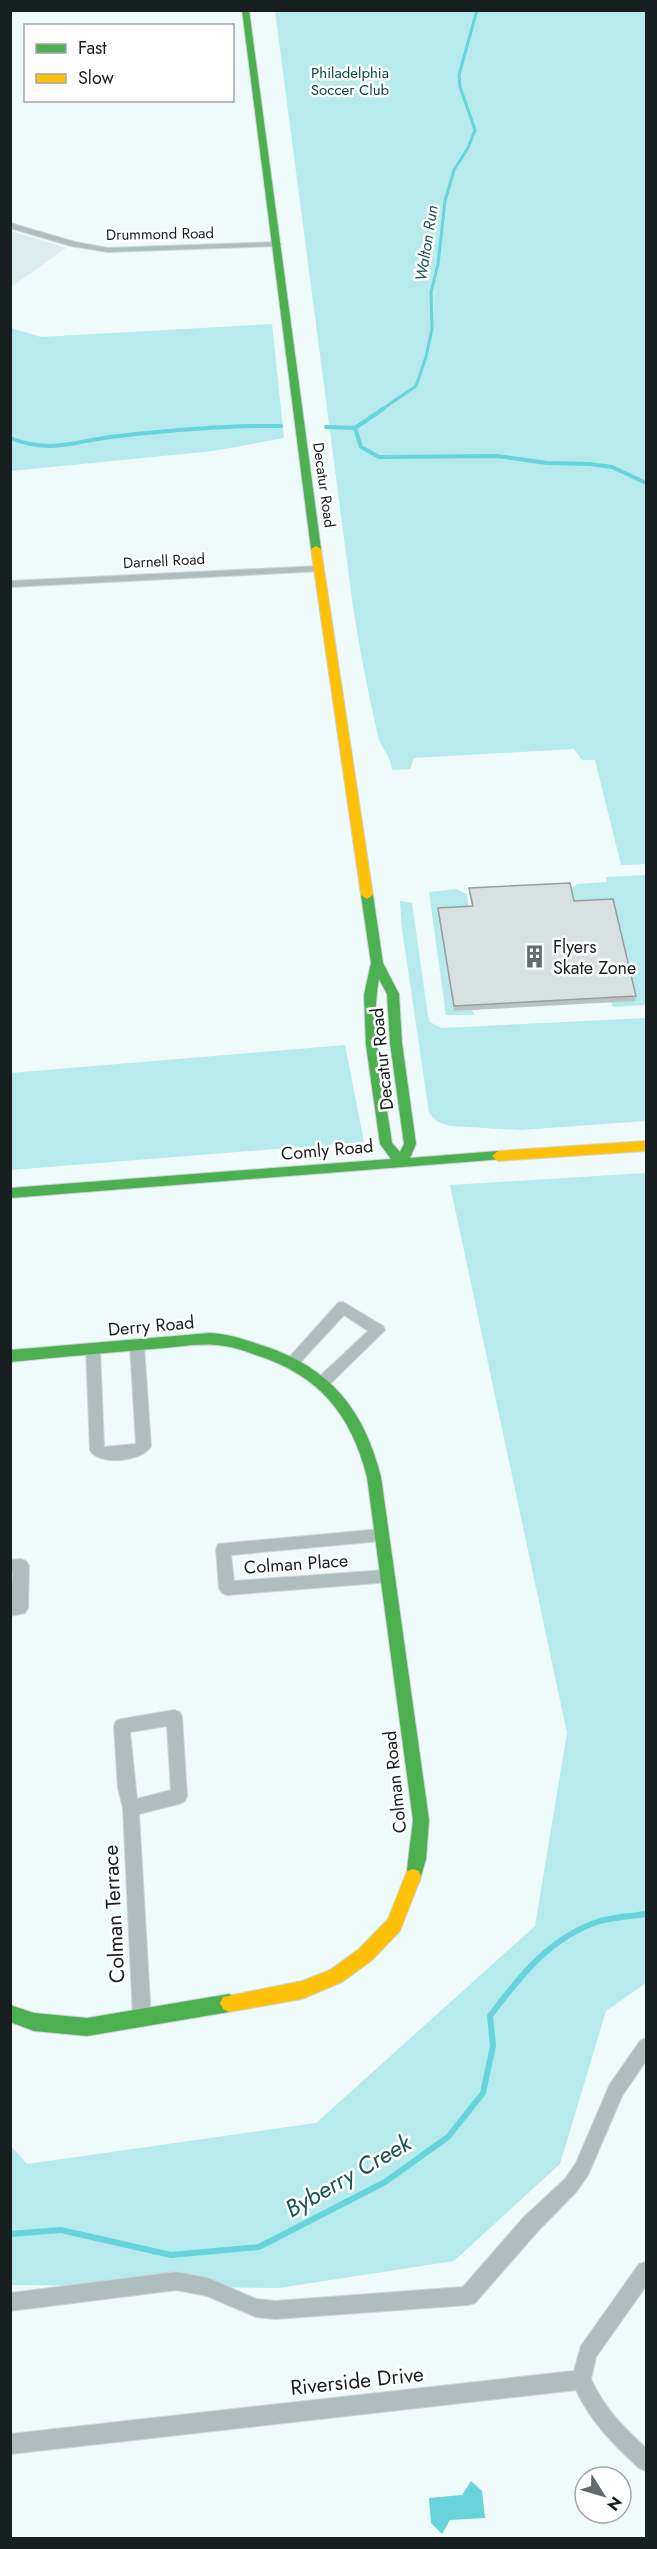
<svg xmlns="http://www.w3.org/2000/svg" width="657" height="2549" viewBox="0 0 657 2549" font-family="Jost,sans-serif">
<rect width="100%" height="100%" fill="#effafa"/>
<!-- built -->
<path fill="#d9ecee" d="M11,231l55,17 -55,39z"/>
<!-- green -->
<g fill="#b6eaed">
<path d="M275,11h371v853l-25,1 -26,-105h-13l-8,-11 -160,9 -4,11 -18,1c-2,-16 -11,-21 -14,-34 -10,-43 -18,-85 -25,-129z"/>
<path d="M272,324l12,114 -71,13 -202,20v-143l30,9z"/>
<path d="M646,875v130l-33,2 -40,-101 -4,-18 5,-1 3,-3 30,-2 -1,-5z"/>
<path d="M456,889l11,5 1,11h3l1,6 -18,100 18,-1 2,5h-28l-17,-123z"/>
<path d="M400,901l12,2 16,113 2,6 11,6 205,-10v103l-125,9 -71,-4 -12,-4 -9,-9 -27,-184z"/>
<path d="M345,1045l19,97 -353,28v-97z"/>
<path d="M646,1173v810l-40,28 -46,153 -106,97 -175,27 -268,-3 -1,-140 17,19 289,-41 219,-197 32,-193 -117,-548z"/>
</g>
<!-- water -->
<path fill="#66d4da" d="M471,2481l11,10 3,27 -35,2 -8,14 -11,-11 -2,-25 33,-3z"/>
<g fill="none" stroke-linecap="round" stroke-linejoin="round">
<!-- stream-far2 -->
<path stroke="#66d4da" stroke-width="3" d="M381,410l35,-24 10,-29 6,-28 -1,-37 7,-28 7,-63 9,-31 14,-22 7,-18 -15,-43 -1,-12 18,-65"/>
<!-- stream-far1 -->
<g stroke="#66d4da" stroke-width="4">
<path d="M326,427l29,1 28,-19"/>
<path d="M355,428l6,19 18,10 118,-1 50,7 43,1 22,3 34,16"/>
<path d="M10,438c44,17 65,2 109,-2 54,-6 108,-11 162,-10"/>
</g>
<!-- stream -->
<path stroke="#66d4da" stroke-width="6" d="M10,2234l51,-4 110,25 88,-8 126,-65 63,-45 35,-44 10,-47 -3,-30c30,-40 60,-79 110,-95 15,-4 31,-5 46,-7"/>
<defs>
<g id="street">
<path d="M10,223l65,19 33,6 169,-6 4,2 -4,2 -169,6 -37,-6 -61,-18z"/>
<path d="M319,566l5,3 -2,2 -312,16v-6z"/>
<path d="M343,1302l40,24 2,4 -56,55h-10l-2,-4 2,-4 49,-46 -24,-16 -47,51h-10l-2,-4 53,-59z"/>
<path d="M137,1340l5,2 2,4 7,100c-8,15 -52,21 -61,4l-4,-101 2,-4h10l2,4 4,98 32,-3 -6,-98 2,-4z"/>
<path d="M381,1529l5,1 2,5 -2,5 -5,1 -150,14 3,26 152,-11 5,2 3,5 -3,5 -164,13 -5,-2 -3,-5 -3,-39 2,-5z"/>
<path d="M21,1559l5,2 3,5 -1,42 -3,5 -15,3 3,-43 -3,1v-14z"/>
<path d="M174,1710l6,2 2,5 5,79 -2,5 -6,3 -40,10 12,204 -3,6 -6,3 -6,-3 -3,-6 -10,-210 -5,-20 -4,-62 2,-5 6,-2zM167,1726l4,64 -34,9 -7,-67z"/>
<path d="M646,2038v23l-24,35 -34,79 -11,16 -39,40 -63,72 -7,2 -193,14 -19,-2 -49,-21 -31,-6 -166,21v-18l166,-21 32,6 48,21 19,2 188,-14 61,-70 41,-38 11,-16 34,-79 30,-43z"/>
<path d="M646,2262v24l-50,71 -5,22c13,29 33,49 55,69v23l-7,-3c-26,-24 -48,-46 -63,-78l-566,64v-20l564,-63 7,-25 58,-82z"/>
</g>
<g id="fast">
<path d="M242,10h7l72,539 -5,3 -5,-3z"/>
<path d="M367,891l6,4 10,68 16,31 3,49 14,101 -6,14 88,-7 6,5 -1,3 -493,39v-10l381,-29 -11,-15 -14,-99 -2,-50 7,-32 -10,-68zM379,979l8,15 3,49 14,101 -4,8 -8,-9c-7,-51 -23,-114 -13,-164z"/>
<path d="M210,1333c19,1 36,7 54,13 67,22 100,64 117,131l48,343 -3,39 -7,24 -6,2 -6,-2c-2,-5 5,-52 6,-63l-46,-343c-16,-63 -48,-102 -111,-122 -13,-5 -26,-9 -40,-10 -21,-2 -43,3 -64,4 -47,4 -94,8 -142,13v-12z"/>
<path d="M229,1994l6,3 3,6 -3,6 -6,3 -142,24 -53,-5 -24,-9v-17l24,8 53,5z"/>
</g>
<g id="slow">
<path d="M316,546l5,3 52,346 -6,4 -6,-4 -50,-346z"/>
<path d="M646,1141v10l-148,10 -6,-5 6,-5z"/>
<path d="M413,1869l6,2 2,6 -21,54 -29,30 -29,21 -40,17 -73,13 -6,-3 -3,-6 3,-6 79,-16 28,-11 29,-21 29,-30 19,-48z"/>
</g>
</defs>
<!-- street casing -->
<use href="#street" stroke="#cdd6d6" stroke-width="2"/>
<!-- fast casing -->
<use href="#fast" stroke="#cdd6d6" stroke-width="2"/>
<!-- slow casing -->
<use href="#slow" stroke="#cdd6d6" stroke-width="2"/>
<!-- street -->
<use href="#street" fill="#aebebe" fill-rule="evenodd"/>
<!-- fast -->
<use href="#fast" fill="#4caf50" fill-rule="evenodd"/>
<!-- slow -->
<use href="#slow" fill="#ffc107" fill-rule="evenodd"/>
</g>
<!-- wall -->
<path fill="#bac2c2" d="M469,888l105,13 62,95 -1,5 -181,10 -16,-98v-5l34,-2 -3,-13z"/>
<!-- building -->
<path fill="#d8e1e2" stroke="#979e9e" stroke-width="1.5" d="M570,883l4,18 39,-2 23,97 -182,10 -16,-98 35,-2 -4,-18z"/>
<!-- icons -->
<defs>
<symbol id="building-bare" viewBox="-9 -9 18 18"><path d="M-4-6H4V6H1V3H-1V6H-4ZM-2.5-4.3h1.7v1.8h-1.7ZM.8-4.3h1.7v1.8H.8ZM-2.5-1h1.7V.8h-1.7ZM.8-1h1.7V.8H.8Z" fill="#636c6c" stroke="#fff" stroke-width="2.5" paint-order="stroke"/></symbol>
</defs>
<g fill-rule="evenodd">
<use href="#building-bare" x="518" y="940" width="33" height="33"/>
</g>
<g text-anchor="middle" stroke-width="5" stroke-linejoin="round" paint-order="stroke">
<!-- far-park labels -->
<g font-size="15" fill="#034549" stroke="#fff">
<text x="350" y="78">Philadelphia<tspan x="350" dy="17">Soccer Club</tspan></text>
</g>
<!-- far-street labels -->
<g font-size="15" fill="#181f20" stroke="#fff">
<text transform="translate(160 234) rotate(-1)" y="5">Drummond Road</text>
<text transform="translate(324 485) rotate(82)" y="5">Decatur Road</text>
<text transform="translate(164 561) rotate(-3)" y="5">Darnell Road</text>
</g>
<!-- far-water labels -->
<g font-size="16" font-style="italic" fill="#185357" stroke="#fff">
<text transform="translate(426 243) rotate(-81)" y="6">Walton Run</text>
</g>
<!-- poi labels -->
<g font-size="18" fill="#181f20" stroke="#fff" text-anchor="start">
<text x="553" y="953">Flyers<tspan x="553" dy="21">Skate Zone</tspan></text>
</g>
<!-- street labels -->
<g font-size="18" fill="#181f20" stroke="#fff">
<text transform="translate(382 1059) rotate(-96)" y="6">Decatur Road</text>
<text transform="translate(327 1150) rotate(-5)" y="6">Comly Road</text>
<text transform="translate(151 1326) rotate(-5)" y="6">Derry Road</text>
<text transform="translate(296 1564) rotate(-4)" y="6">Colman Place</text>
<text transform="translate(395 1782) rotate(-96)" y="6">Colman Road</text>
</g>
<!-- near-street labels -->
<g font-size="21" fill="#181f20" stroke="#fff">
<text transform="translate(114 1914) rotate(-93)" y="7">Colman Terrace</text>
<text transform="translate(357 2381) rotate(-6)" y="7">Riverside Drive</text>
</g>
<!-- near-water labels -->
<g font-size="24" font-style="italic" fill="#185357" stroke="#fff">
<text transform="translate(348 2176) rotate(-30)" y="8">Byberry Creek</text>
</g>
</g>
<!-- border -->
<rect width="657" height="2549" fill="none" stroke="#181f20" stroke-width="24"/>
<!-- legend -->
<rect x="24" y="24" width="210" height="78" fill="#ffffff" stroke="#a3a5a6" stroke-width="1.5"/>
<rect x="36" y="44" width="30" height="9" fill="#4caf50" stroke="#a3a5a6" stroke-width="1.5"/>
<text x="78" y="54" font-size="18" fill="#181f20">Fast</text>
<rect x="36" y="74" width="30" height="9" fill="#ffc107" stroke="#a3a5a6" stroke-width="1.5"/>
<text x="78" y="84" font-size="18" fill="#181f20">Slow</text>
<!-- north arrow -->
<g transform="translate(603 2495) rotate(127)"><circle r="28" fill="#ffffff" stroke="#a3a5a6" stroke-width="1.5"/>
<path d="M0-4.5L10 22L0 15L-10 22Z" fill="#636c6c"/>
<text y="-9" font-size="16" font-weight="bold" text-anchor="middle" fill="#181f20">N</text>
</g>
</svg>
